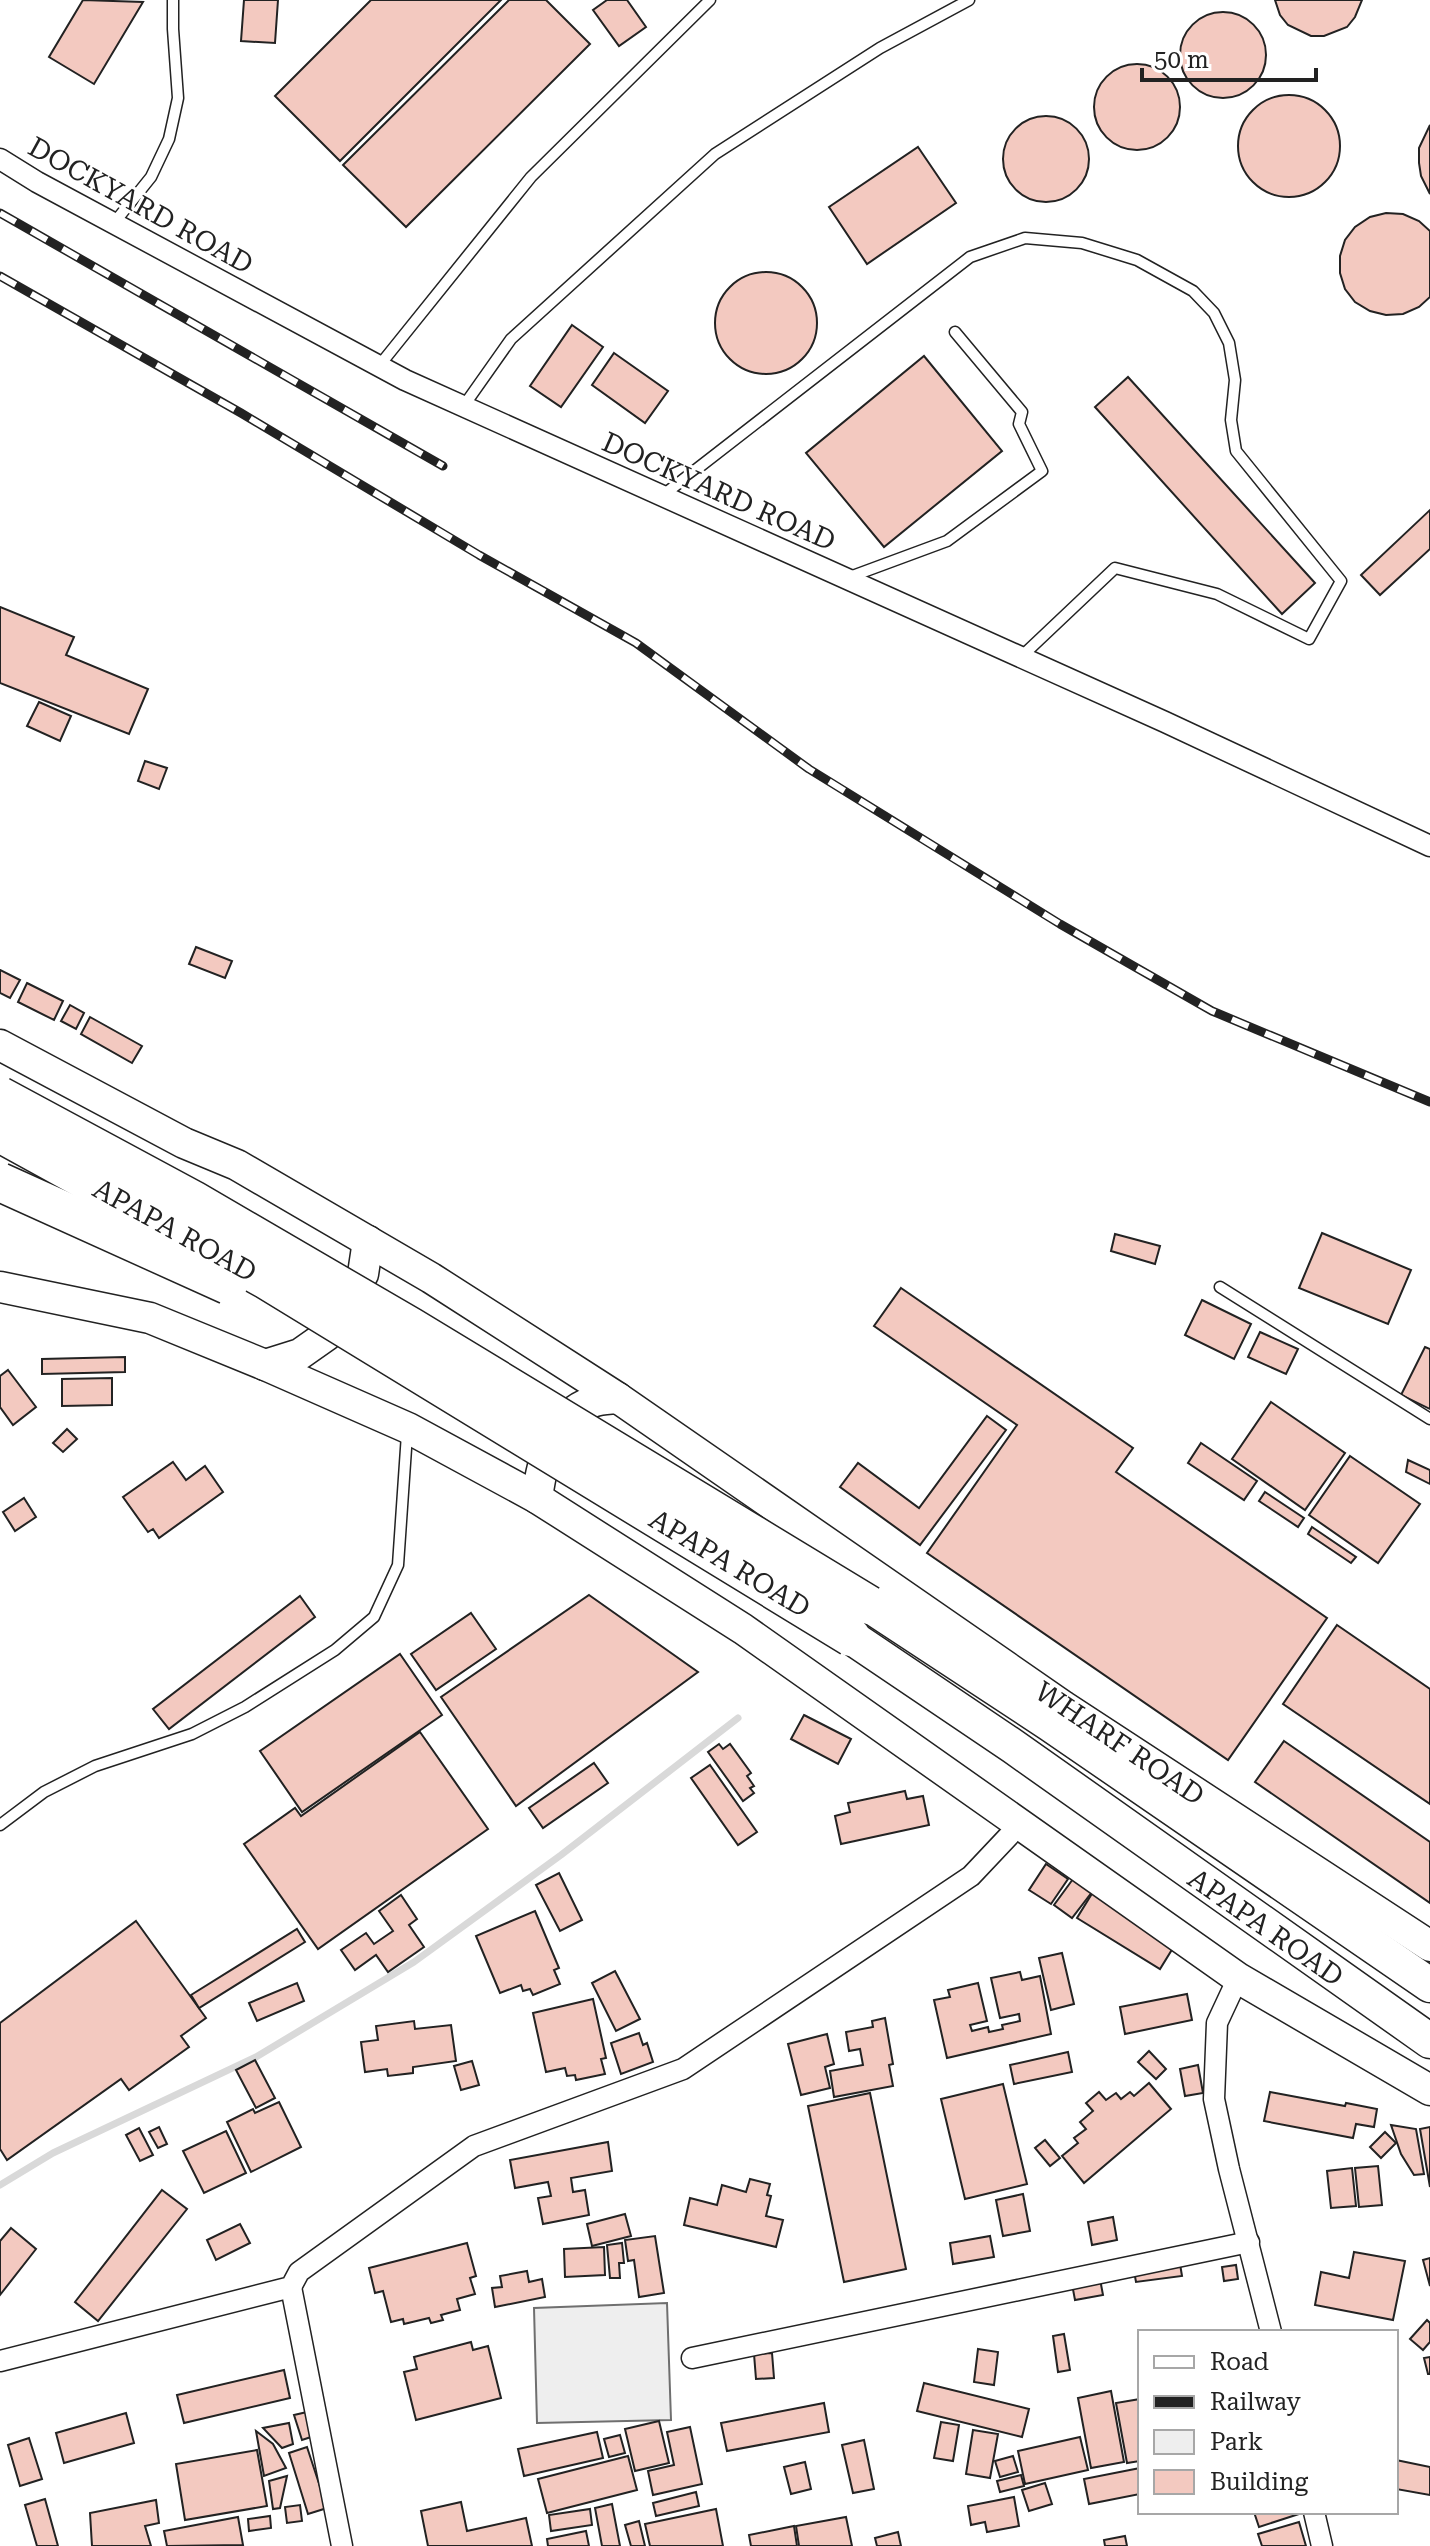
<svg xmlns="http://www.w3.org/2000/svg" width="1430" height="2546" viewBox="0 0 1430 2546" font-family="'Roboto Serif',serif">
<rect width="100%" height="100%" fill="#fff"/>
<!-- green -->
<path fill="#eee" stroke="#6f6f6f" stroke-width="2" d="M667,2303l4,117 -134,3 -3,-115z"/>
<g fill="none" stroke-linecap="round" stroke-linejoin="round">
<!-- stream -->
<path stroke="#d9d9d9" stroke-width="7" d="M0,2185l53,-32 203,-96 158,-95 147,-107 177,-137"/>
</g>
<!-- building -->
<g fill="#f3c9c0" stroke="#222" stroke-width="2">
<path d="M83,0l60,2 -49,82 -45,-27z"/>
<path d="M244,0h34l-3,43 -34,-2z"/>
<path d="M371,0h130l-161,161 -65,-65z"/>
<path d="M509,0h37l44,44 -184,183 -63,-62z"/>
<path d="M607,0h20l19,27 -27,19 -26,-36z"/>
<path d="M1275,0h87l-7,17 -8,10 -23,9h-13l-23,-11 -8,-10z"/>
<circle cx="1223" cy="55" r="43"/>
<circle cx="1137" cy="107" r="43"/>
<circle cx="1289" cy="146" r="51"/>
<circle cx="1046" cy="159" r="43"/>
<path d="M1430,125v69l-9,-18 -2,-13v-15z"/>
<path d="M918,147l38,56 -89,61 -38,-57z"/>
<path d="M1386,213l17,1 16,7 11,10v66l-11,10 -16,7 -17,1 -16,-4 -15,-9 -10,-13 -5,-16v-17l5,-16 10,-13 15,-10z"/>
<circle cx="766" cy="323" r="51"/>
<path d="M572,325l31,22 -42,60 -31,-21z"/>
<path d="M614,353l54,38 -23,32 -53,-38z"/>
<path d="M924,356l78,95 -118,96 -78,-94z"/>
<path d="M1128,377l187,206 -33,31 -187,-207z"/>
<path d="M1430,510v39l-50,46 -19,-20z"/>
<path d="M0,607l74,30 -8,18 82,34 -19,45 -129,-51z"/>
<path d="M39,702l32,14 -11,25 -33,-15z"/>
<path d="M145,761l22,7 -8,21 -21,-8z"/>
<path d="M196,947l36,14 -7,17 -36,-14z"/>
<path d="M0,970l20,10 -10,18 -10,-5z"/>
<path d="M27,983l36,18 -9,19 -36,-18z"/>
<path d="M70,1005l14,8 -8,16 -15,-8z"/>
<path d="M90,1017l52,29 -10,17 -51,-29z"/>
<path d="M1322,1233l89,37 -23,54 -89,-36z"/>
<path d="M1115,1234l45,12 -5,18 -44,-13z"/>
<path d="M901,1288l232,160 -17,24 211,146 -99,142 -301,-207 90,-128 -143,-99z"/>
<path d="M1202,1300l49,24 -17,35 -49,-24z"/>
<path d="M1260,1332l38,17 -12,25 -38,-17z"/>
<path d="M1425,1347l5,2v60l-29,-14z"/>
<path d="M125,1357v15l-83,2v-15z"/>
<path d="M8,1370l28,37 -23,18 -13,-18v-31z"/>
<path d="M112,1378v27l-50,1v-27z"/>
<path d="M1271,1402l74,51 -40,57 -73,-51z"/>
<path d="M987,1416l19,14 -86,115 -80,-58 18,-24 61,45z"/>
<path d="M67,1429l10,10 -14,13 -10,-9z"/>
<path d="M1201,1443l56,38 -13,19 -56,-37z"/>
<path d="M1350,1456l70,48 -42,59 -69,-48z"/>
<path d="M1408,1460l22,10v14l-24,-12z"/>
<path d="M173,1462l13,18 19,-14 18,26 -64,46 -6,-9 -5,3 -25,-35z"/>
<path d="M1265,1492l39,26 -6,9 -39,-26z"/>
<path d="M24,1498l12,19 -21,14 -12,-19z"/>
<path d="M1312,1527l44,30 -5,6 -43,-29z"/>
<path d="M589,1595l109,77 -182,134 -75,-109z"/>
<path d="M300,1596l15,21 -146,112 -16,-20z"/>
<path d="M471,1613l25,36 -60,41 -25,-36z"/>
<path d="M1337,1625l93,64v115l-147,-100z"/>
<path d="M400,1654l42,61 -140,97 -42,-61z"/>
<path d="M804,1715l47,24 -13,25 -47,-25z"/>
<path d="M420,1732l68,97 -170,120 -74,-105 51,-36 6,8z"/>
<path d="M1284,1741l146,101v61l-175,-121z"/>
<path d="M719,1744l4,5 7,-5 21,29 -4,3 7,10 -4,2 4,5 -11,8 -35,-49z"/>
<path d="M594,1763l14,20 -65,45 -14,-20z"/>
<path d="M710,1765l47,67 -19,13 -47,-67z"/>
<path d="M905,1791l2,8 16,-3 6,29 -88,19 -6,-28 15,-4 -2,-9z"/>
<path d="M1046,1864l22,15 -17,25 -22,-14z"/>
<path d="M559,1873l23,47 -22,11 -24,-46z"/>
<path d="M1073,1879l19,13 -20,26 -18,-13z"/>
<path d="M1093,1892l83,51 -16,26 -83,-51z"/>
<path d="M401,1895l16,24 -8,6 15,22 -36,25 -12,-17 -21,15 -14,-20 25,-17 8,11 19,-13 -14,-20z"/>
<path d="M535,1911l24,57 -5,2 6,14 -27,11 -3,-6 -7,2 -2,-6 -21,8 -24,-57z"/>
<path d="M136,1921l70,97 -25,18 8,11 -60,43 -8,-11 -114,81 -7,-11v-126z"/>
<path d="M297,1929l8,13 -106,66 -8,-13z"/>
<path d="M1062,1953l12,51 -23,6 -12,-52z"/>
<path d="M615,1971l25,48 -24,12 -24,-48z"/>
<path d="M1020,1972l2,8 18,-4 11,58 -104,24 -13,-58 16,-3 -2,-7 30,-7 9,38 -17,4 2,6 16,-4 1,5 14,-3 -1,-4 18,-4 -1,-7 -19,4 -9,-40z"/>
<path d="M297,1983l7,18 -47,20 -8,-18z"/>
<path d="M1187,1994l5,26 -67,14 -5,-27z"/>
<path d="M593,1999l13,59 -5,1 4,15 -29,6 -1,-5 -8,1 -2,-8 -19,4 -13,-59z"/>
<path d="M885,2018l8,46 -4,1 4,21 -59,11 -4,-26 33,-6 -3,-16 -11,2 -3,-19 27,-5 -1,-6z"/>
<path d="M414,2021l1,8 36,-4 5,36 -43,6v6l-25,3 -1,-7 -22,3 -4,-30 17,-2 -2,-14z"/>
<path d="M639,2033l4,12 4,-2 6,19 -32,12 -10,-31z"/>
<path d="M827,2034l7,30 -9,3 5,21 -29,7 -13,-51z"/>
<path d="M1149,2051l17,18 -10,10 -18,-17z"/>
<path d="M1068,2052l4,20 -58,12 -4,-19z"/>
<path d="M255,2060l20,38 -19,10 -20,-38z"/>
<path d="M472,2061l7,24 -18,5 -7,-24z"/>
<path d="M1198,2065l5,28 -18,3 -5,-27z"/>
<path d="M1149,2083l22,26 -87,74 -22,-27 16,-13 -4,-5 12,-9 -6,-7 13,-11 -7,-8 13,-11 7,8 10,-7 5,6 9,-7 4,4z"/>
<path d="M1003,2084l24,100 -62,15 -24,-100z"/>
<path d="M1270,2092l75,14 1,-3 31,6 -3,18 -18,-3 -3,14 -89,-17z"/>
<path d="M870,2093l36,176 -62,13 -36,-176z"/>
<path d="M279,2102l22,45 -50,25 -24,-50 26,-13 2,4z"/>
<path d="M1391,2125l25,4 8,45 -10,1 -13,-21z"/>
<path d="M159,2127l8,17 -9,4 -9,-16z"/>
<path d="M1430,2127v60l-10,-58z"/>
<path d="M139,2128l14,27 -13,6 -14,-26z"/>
<path d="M226,2131l20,42 -42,20 -21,-42z"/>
<path d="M1385,2132l11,11 -15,15 -11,-11z"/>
<path d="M1045,2140l15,18 -10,8 -15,-18z"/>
<path d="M608,2142l4,29 -41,7 2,14 12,-2 4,25 -46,9 -5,-26 13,-2 -3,-14 -33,6 -5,-28z"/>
<path d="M1378,2166l4,39 -23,2 -4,-39z"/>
<path d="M1352,2168l4,38 -25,2 -4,-37z"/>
<path d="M750,2179l20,5 -3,11 4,1 -5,20 17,4 -7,27 -92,-22 6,-27 27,7 5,-20 24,7z"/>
<path d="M162,2190l25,19 -89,112 -23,-19z"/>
<path d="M1023,2194l7,37 -27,5 -7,-36z"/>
<path d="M625,2214l6,22 -39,10 -5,-22z"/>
<path d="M1113,2217l4,23 -25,5 -4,-23z"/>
<path d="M240,2224l10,19 -34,17 -9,-20z"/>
<path d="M11,2228l25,21 -36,46v-54z"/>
<path d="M655,2236l9,57 -25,4 -5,-37 -6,1 -3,-21z"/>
<path d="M990,2236l4,21 -41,7 -3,-21z"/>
<path d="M467,2243l9,33 -6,2 5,16 -18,5 3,11 -19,5 2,5 -12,3 -2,-5 -25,6 -1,-5 -12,3 -8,-31 -8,2 -6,-25z"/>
<path d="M622,2243l2,20h-5l1,15h-10l-3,-33z"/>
<path d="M604,2247l1,28 -40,2 -1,-28z"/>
<path d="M1354,2252l51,9 -12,59 -78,-15 6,-33 28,6z"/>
<path d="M1430,2258v28l-7,-26z"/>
<path d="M1180,2264l2,12 -46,6 -2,-11z"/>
<path d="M1236,2265l2,14 -14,2 -2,-14z"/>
<path d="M527,2271l2,11 13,-3 3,18 -50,10 -3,-19 10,-1 -2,-11z"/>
<path d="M1100,2279l3,16 -28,5 -3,-16z"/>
<path d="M1427,2320l3,3v19l-7,8 -13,-11z"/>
<path d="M1064,2334l6,36 -12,2 -5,-36z"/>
<path d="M471,2342l2,8 15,-4 13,52 -85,22 -12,-48 13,-3 -3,-12z"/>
<path d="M978,2349l20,3 -4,33 -20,-3z"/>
<path d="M772,2353l2,25 -18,1 -2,-25z"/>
<path d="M1430,2357v17h-2l-4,-16z"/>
<path d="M284,2370l6,28 -106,25 -7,-28z"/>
<path d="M924,2383l105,26 -7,28 -105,-26z"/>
<path d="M1111,2391l13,71 -33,6 -13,-70z"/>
<path d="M1140,2399v62l-13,2 -11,-60z"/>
<path d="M824,2403l5,29 -102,19 -6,-28z"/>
<path d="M307,2412l7,24 -12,4 -8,-25z"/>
<path d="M126,2413l8,30 -70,20 -8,-30z"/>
<path d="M659,2421l10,42 -34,8 -10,-42z"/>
<path d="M941,2422l18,3 -6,36 -19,-3z"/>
<path d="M289,2423l4,21 -11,4 -19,-20z"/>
<path d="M690,2427l12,57 -49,11 -5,-24 26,-6 -7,-33z"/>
<path d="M973,2430l25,4 -8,44 -24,-4z"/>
<path d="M256,2431l17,13 13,24 -22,8z"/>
<path d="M597,2432l6,26 -79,18 -6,-27z"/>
<path d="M620,2435l5,18 -16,4 -5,-18z"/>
<path d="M1080,2437l8,33 -63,14 -7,-33z"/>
<path d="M29,2438l13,41 -22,7 -12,-41z"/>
<path d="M864,2440l10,49 -21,4 -11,-48z"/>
<path d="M307,2447l20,61 -19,6 -19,-61z"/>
<path d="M257,2450l10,56 -82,14 -9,-56z"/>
<path d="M628,2456l9,34 -90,23 -9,-34z"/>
<path d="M1013,2456l5,16 -18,5 -5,-16z"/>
<path d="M1396,2460l34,7v28l-34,-6z"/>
<path d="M805,2462l6,27 -20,5 -7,-27z"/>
<path d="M1140,2468v26l-51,10 -5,-25z"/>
<path d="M1021,2475l3,11 -24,6 -3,-11z"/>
<path d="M287,2476l-7,32 -7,1 -4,-28z"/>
<path d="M1045,2483l7,21 -23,7 -7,-21z"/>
<path d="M696,2492l3,14 -43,10 -3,-13z"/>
<path d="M1014,2497l5,29 -32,6 -2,-10 -14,3 -3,-19z"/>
<path d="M45,2499l13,47h-21l-12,-41z"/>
<path d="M156,2500l3,23 -14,3 6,20h-59l-2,-33z"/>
<path d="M461,2502l6,29 59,-13 6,28h-104l-7,-35z"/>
<path d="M612,2504l8,42h-18l-7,-38z"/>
<path d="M300,2505l2,16 -15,2 -2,-16z"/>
<path d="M590,2509l2,16 -41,6 -2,-16z"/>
<path d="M716,2509l7,37h-73l-5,-22z"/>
<path d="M1254,2512h45v2l-40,13z"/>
<path d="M270,2516l1,12 -22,3 -1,-12z"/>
<path d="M238,2517l5,28 -76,1 -3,-15z"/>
<path d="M846,2517l6,29h-53l-3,-20z"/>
<path d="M639,2521l6,25h-14l-6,-21z"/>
<path d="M1299,2522l7,24h-44l-4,-12z"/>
<path d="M794,2526l3,20h-46l-2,-11z"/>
<path d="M586,2531l3,15h-41l-1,-7z"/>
<path d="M898,2532l3,14h-24l-2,-8z"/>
<path d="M1125,2536l2,10h-22l-1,-6z"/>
</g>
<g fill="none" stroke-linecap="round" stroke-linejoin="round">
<defs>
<g id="lane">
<path d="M114,223l37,-46 18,-38 9,-41 -5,-69v-29"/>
<path d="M379,366l152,-189 179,-177"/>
<path d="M463,407l48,-68 204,-185 165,-106 89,-48"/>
<path d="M662,496l308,-239 55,-19 57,5 55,17 56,31 21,22 15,30 6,37 -4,40 5,31 105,130 -32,58 -92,-45 -102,-26 -94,89"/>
<path d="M847,578l100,-37 95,-70 -23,-47 3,-12 -67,-80"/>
<path d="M1220,1287l210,132"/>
<path d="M0,1825l44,-33 51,-26 97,-32 53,-27 90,-57 39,-33 24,-52 9,-131"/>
</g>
<g id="street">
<path d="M0,159l37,23 368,198 760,342 265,124"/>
<path d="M1238,1978l-21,45 -3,76 15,70 42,163"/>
<path d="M291,2287l51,259"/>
<path d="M692,2358l557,-116"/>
<path d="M0,2361l291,-74 8,-15 175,-126 209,-77 288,-193 50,-53"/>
<path d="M1314,2512l8,34"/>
</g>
<g id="secondary">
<path d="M0,1045l184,98 53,22 194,113 187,120 445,308 367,240"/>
<path d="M0,1287l150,31 115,47 143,63 129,70 206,131 495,349 192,112"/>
<path d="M265,1365l35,-11 27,-19 36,-61 5,-33"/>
<path d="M537,1498c5,-36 15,-83 55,-96 8,-3 18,-3 26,-4"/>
</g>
<g id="primary">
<path d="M869,1605l181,119 380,261"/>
<path d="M851,1637l163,110 416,294"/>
</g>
</defs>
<!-- lane casing -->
<use href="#lane" stroke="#222" stroke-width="13"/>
<!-- street casing -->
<use href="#street" stroke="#222" stroke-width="23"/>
<!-- secondary casing -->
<use href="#secondary" stroke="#222" stroke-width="33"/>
<!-- primary casing -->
<use href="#primary" stroke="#222" stroke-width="37"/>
<!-- lane -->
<use href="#lane" stroke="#fff" stroke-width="10"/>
<!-- street -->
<use href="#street" stroke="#fff" stroke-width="20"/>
<!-- secondary -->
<use href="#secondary" stroke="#fff" stroke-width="30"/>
<!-- primary -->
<use href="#primary" stroke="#fff" stroke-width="34"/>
<defs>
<g id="rail">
<path d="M0,213l443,253"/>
<path d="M0,276l241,137 238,142 157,88 173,126 251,155 152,87 218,91"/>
</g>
</defs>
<!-- rail casing -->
<use href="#rail" stroke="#222" stroke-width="9"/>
<!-- rail -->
<use href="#rail" stroke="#fff" stroke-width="6" stroke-dasharray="18" stroke-linecap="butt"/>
<defs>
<g id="highway-bridge">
<path d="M0,1096l193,104 218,127 458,278"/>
<path d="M0,1133l265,146 586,358"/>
<path d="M0,1182l228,103"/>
</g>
</defs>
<!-- highway-bridge casing -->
<use href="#highway-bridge" stroke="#222" stroke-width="41" stroke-linecap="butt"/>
<!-- highway-bridge -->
<use href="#highway-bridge" stroke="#fff" stroke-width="38"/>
</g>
<g text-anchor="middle" stroke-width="6" stroke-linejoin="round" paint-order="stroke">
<!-- street labels -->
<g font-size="28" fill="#222" stroke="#fff">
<text transform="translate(141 205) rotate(29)" y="10">DOCKYARD ROAD</text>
<text transform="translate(719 491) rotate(24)" y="10">DOCKYARD ROAD</text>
<text transform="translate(175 1230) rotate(29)" y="10">APAPA ROAD</text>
<text transform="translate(730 1563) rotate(31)" y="10">APAPA ROAD</text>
<text transform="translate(1120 1743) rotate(34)" y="10">WHARF ROAD</text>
<text transform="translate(1266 1927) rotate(35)" y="10">APAPA ROAD</text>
</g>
</g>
<!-- legend -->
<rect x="1138" y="2330" width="260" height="184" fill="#ffffff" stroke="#a7a7a7" stroke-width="2"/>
<rect x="1154" y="2356" width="40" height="12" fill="#ffffff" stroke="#a7a7a7" stroke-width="2"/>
<text x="1210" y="2370" font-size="24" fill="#222222">Road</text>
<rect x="1154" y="2396" width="40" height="12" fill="#222222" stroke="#a7a7a7" stroke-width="2"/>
<text x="1210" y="2410" font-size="24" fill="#222222">Railway</text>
<rect x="1154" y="2430" width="40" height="24" fill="#eeeeee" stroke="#a7a7a7" stroke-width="2"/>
<text x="1210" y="2450" font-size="24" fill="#222222">Park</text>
<rect x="1154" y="2470" width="40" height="24" fill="#f3c9c0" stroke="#a7a7a7" stroke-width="2"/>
<text x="1210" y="2490" font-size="24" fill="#222222">Building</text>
<!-- scale -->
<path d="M1142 68v12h174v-12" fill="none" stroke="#222222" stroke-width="4"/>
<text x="1154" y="68" font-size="24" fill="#222222" stroke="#ffffff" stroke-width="6" paint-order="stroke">50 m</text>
</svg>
